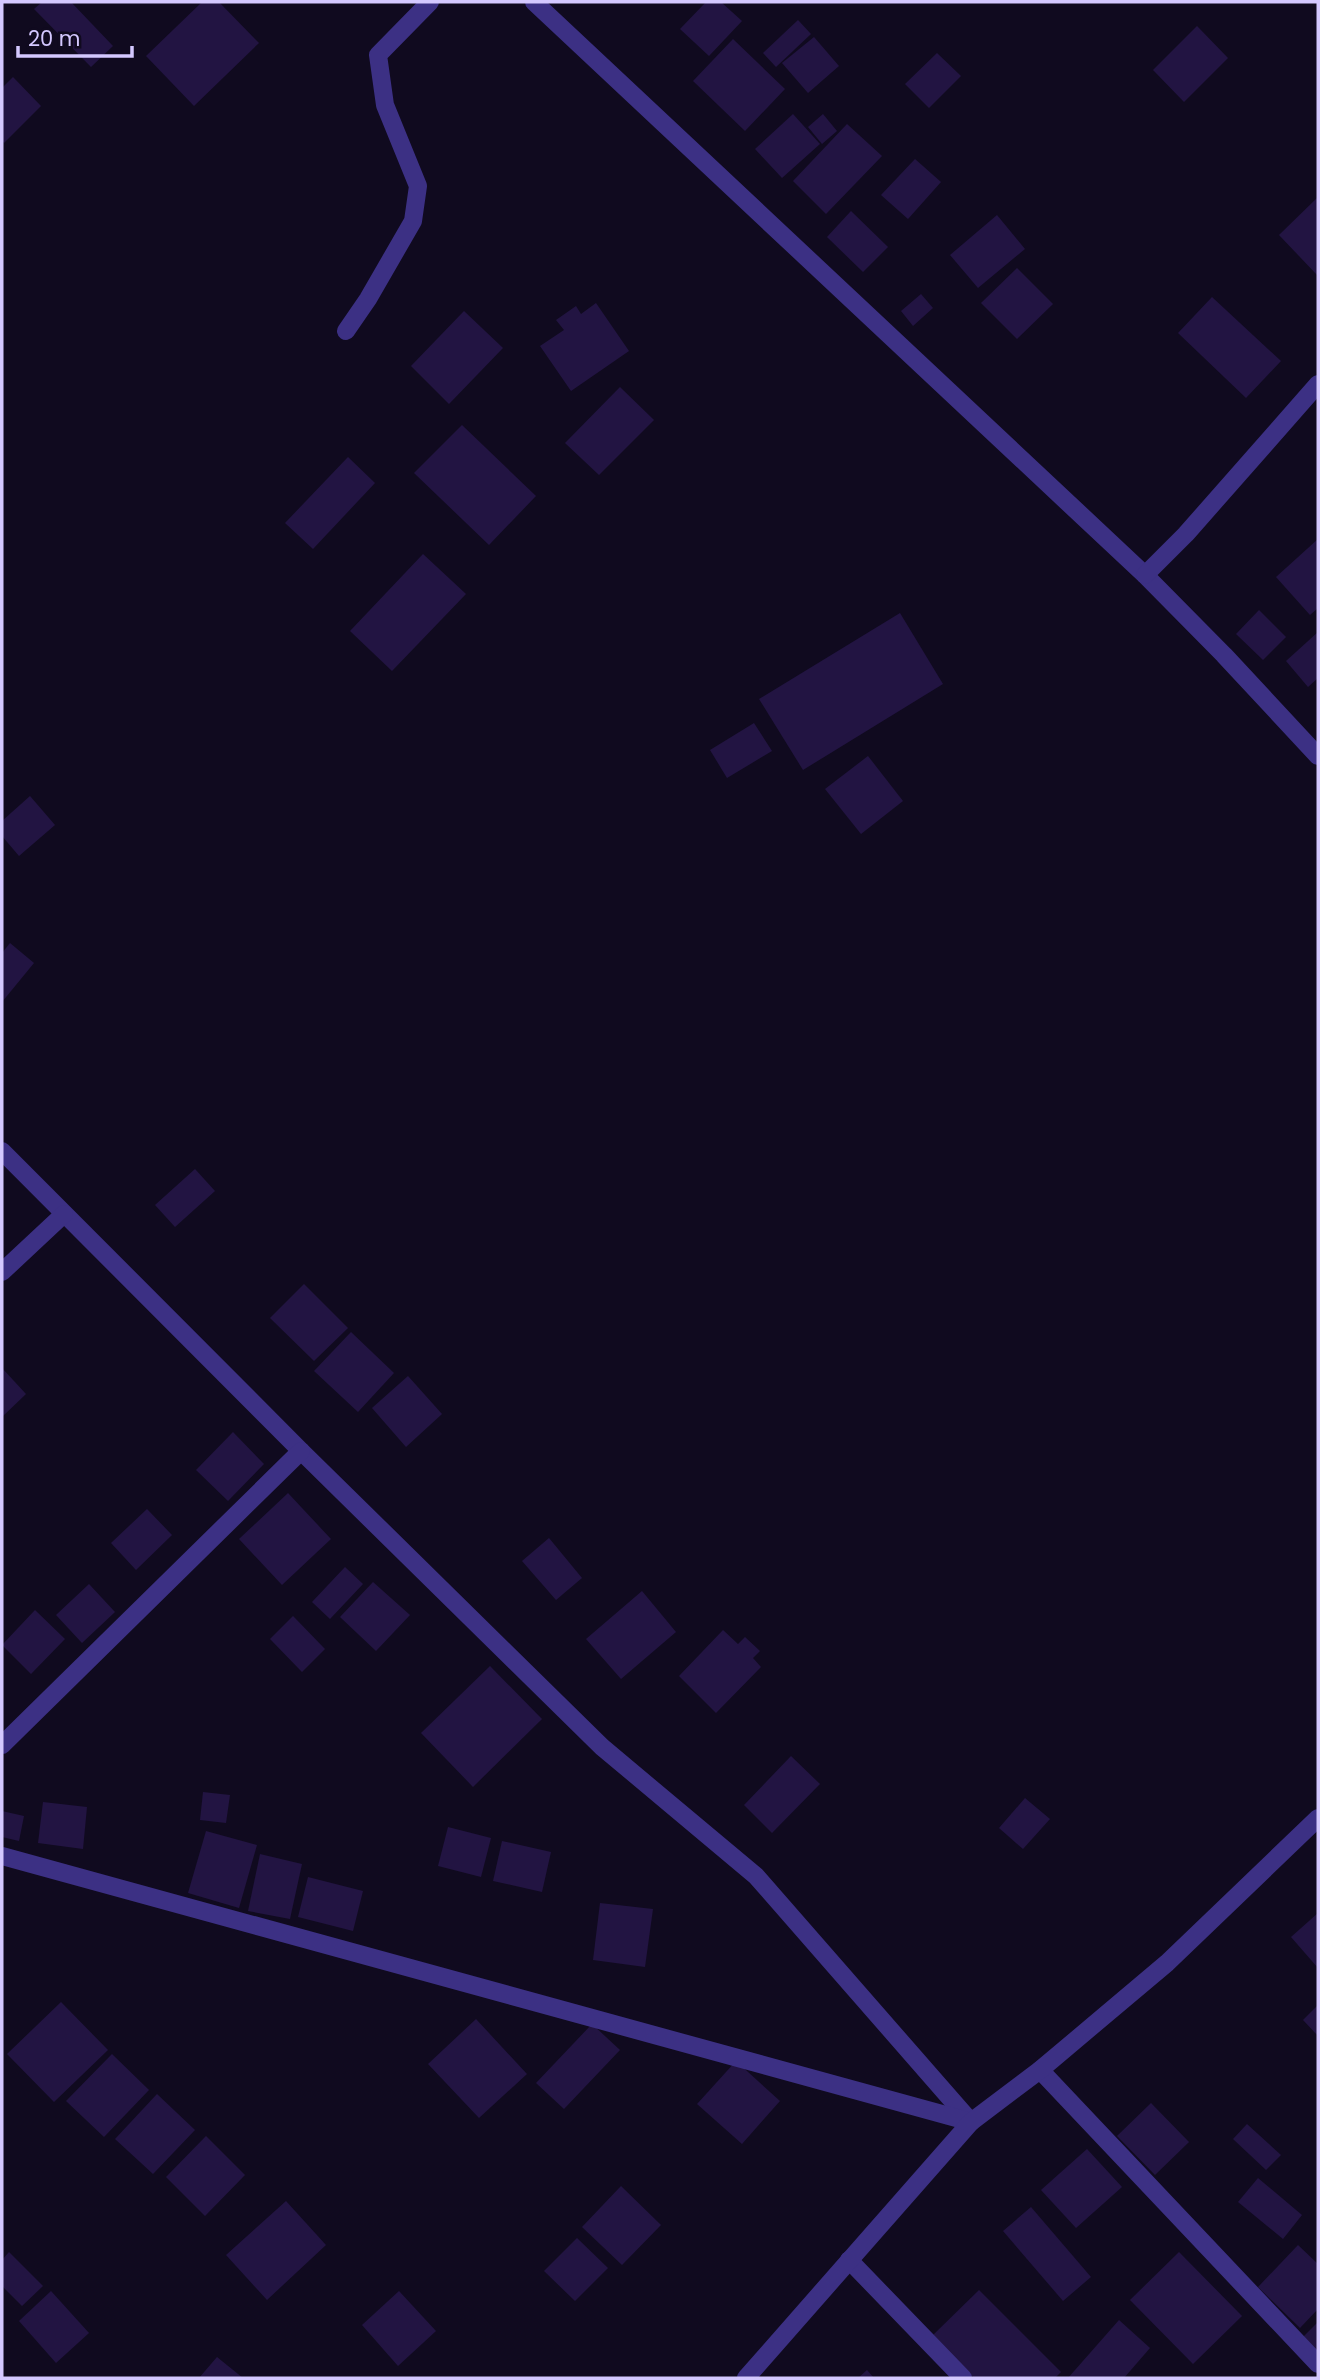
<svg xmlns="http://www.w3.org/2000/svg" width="1320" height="2380" viewBox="0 0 1320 2380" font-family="Poppins,sans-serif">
<rect width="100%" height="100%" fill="#100a1f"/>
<!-- building -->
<g fill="#221442">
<path d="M42,2h29l42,44 -22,21 -57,-58z"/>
<path d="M202,2h17l40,41 -65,63 -48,-50z"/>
<path d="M706,2h15l21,19 -33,35 -29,-27z"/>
<path d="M798,20l13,14 -35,33 -13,-14z"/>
<path d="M1197,26l31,32 -44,44 -31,-32z"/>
<path d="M814,37l25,29 -31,27 -26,-30z"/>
<path d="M733,39l52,50 -40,42 -52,-50z"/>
<path d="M937,53l24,23 -32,32 -24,-24z"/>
<path d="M13,77l28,29 -37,37 -2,-3v-52z"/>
<path d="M793,114l27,30 -38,34 -27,-29z"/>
<path d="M823,114l14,17 -15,13 -14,-17z"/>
<path d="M847,124l35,32 -56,58 -33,-33z"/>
<path d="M915,159l26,23 -33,37 -27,-24z"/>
<path d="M1318,197v79l-39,-41z"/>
<path d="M851,211l37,36 -25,25 -36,-35z"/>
<path d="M997,215l28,34 -47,39 -28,-33z"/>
<path d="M1017,268l36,36 -36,35 -36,-36z"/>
<path d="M921,294l12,14 -20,18 -12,-15z"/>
<path d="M1212,297l69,64 -35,37 -68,-65z"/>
<path d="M596,303l33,48 -58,40 -31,-45 24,-16 -8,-10 20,-14 5,8z"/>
<path d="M464,311l39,37 -54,56 -38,-38z"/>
<path d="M620,387l34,33 -55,55 -34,-32z"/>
<path d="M462,425l74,71 -47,49 -75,-72z"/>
<path d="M348,457l27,26 -62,66 -28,-26z"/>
<path d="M1318,539v69l-8,7 -34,-38z"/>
<path d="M423,554l43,40 -74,77 -42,-40z"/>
<path d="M1259,610l27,27 -23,23 -27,-26z"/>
<path d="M900,613l43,71 -140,86 -44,-71z"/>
<path d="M1318,632v46l-10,9 -22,-26z"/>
<path d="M754,723l18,28 -45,27 -17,-28z"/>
<path d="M868,756l35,45 -42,33 -36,-45z"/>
<path d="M30,796l25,29 -36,31 -17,-20v-15z"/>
<path d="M10,943l24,20 -32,39v-49z"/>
<path d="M195,1169l20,22 -40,36 -20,-22z"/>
<path d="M304,1284l44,44 -34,33 -44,-43z"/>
<path d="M351,1332l43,41 -36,39 -44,-41z"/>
<path d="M2,1368l24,26 -24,23z"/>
<path d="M408,1376l34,38 -36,33 -34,-39z"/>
<path d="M233,1432l31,32 -36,37 -32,-31z"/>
<path d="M288,1493l43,46 -49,46 -43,-46z"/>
<path d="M147,1509l25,26 -36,35 -25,-27z"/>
<path d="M549,1538l33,40 -26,22 -34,-39z"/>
<path d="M345,1567l18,17 -33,35 -18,-17z"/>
<path d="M373,1582l37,33 -34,36 -36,-34z"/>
<path d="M89,1584l26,28 -33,31 -26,-28z"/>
<path d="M642,1591l34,41 -55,47 -35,-40z"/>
<path d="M35,1610l30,29 -34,35 -29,-29z"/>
<path d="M293,1616l32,33 -23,23 -32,-33z"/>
<path d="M723,1630l15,14 7,-7 15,14 -7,7 8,9 -45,46 -37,-37z"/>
<path d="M490,1666l52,53 -69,68 -52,-54z"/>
<path d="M791,1756l29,28 -48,49 -28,-28z"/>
<path d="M203,1792l27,3 -4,28 -26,-3z"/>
<path d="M1025,1798l25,21 -27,30 -24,-21z"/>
<path d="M43,1802l44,5 -4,42 -45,-6z"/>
<path d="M2,1811l22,5 -5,25 -17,-4z"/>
<path d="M448,1827l43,11 -10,39 -43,-11z"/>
<path d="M206,1831l51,14 -18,63 -51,-15z"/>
<path d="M502,1841l49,11 -9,40 -49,-11z"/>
<path d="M260,1854l42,10 -12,55 -42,-8z"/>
<path d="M308,1877l55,14 -10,40 -55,-14z"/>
<path d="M600,1903l53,6 -8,58 -52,-7z"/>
<path d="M1318,1913v55l-27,-31z"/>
<path d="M61,2002l47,48 -54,52 -47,-48z"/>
<path d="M1318,2005v31l-15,-16z"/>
<path d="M476,2019l51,55 -48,44 -51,-54z"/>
<path d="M592,2024l28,26 -56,59 -28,-26z"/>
<path d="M112,2054l37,36 -45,47 -38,-36z"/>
<path d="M736,2061l44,40 -38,43 -45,-40z"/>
<path d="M157,2094l38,36 -42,44 -38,-35z"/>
<path d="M1151,2103l38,39 -34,33 -38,-39z"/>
<path d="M1247,2124l34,31 -15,15 -33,-31z"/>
<path d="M206,2136l39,39 -40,41 -39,-39z"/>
<path d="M1087,2149l35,38 -46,41 -35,-38z"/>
<path d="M1258,2178l44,37 -19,24 -45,-37z"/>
<path d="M621,2186l40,39 -39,40 -40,-38z"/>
<path d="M286,2201l40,44 -59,55 -41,-45z"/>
<path d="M1031,2207l60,70 -28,24 -60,-70z"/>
<path d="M577,2238l31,30 -33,33 -31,-30z"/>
<path d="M1298,2245l20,19v45l-18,19 -42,-41z"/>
<path d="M9,2252l34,34 -21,20 -20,-20v-26z"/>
<path d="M1179,2252l63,64 -49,48 -63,-64z"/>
<path d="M979,2290l82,82 -6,6h-81l-42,-42z"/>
<path d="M51,2291l38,42 -33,30 -37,-42z"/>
<path d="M399,2291l37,40 -38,35 -36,-41z"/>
<path d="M1119,2320l31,28 -26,30h-56z"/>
<path d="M1318,2322v30l-15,-15z"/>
<path d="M217,2357l26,21h-44z"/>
<path d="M867,2370l7,8h-16z"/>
</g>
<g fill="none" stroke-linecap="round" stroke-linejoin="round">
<!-- minor -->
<g stroke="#3c3084" stroke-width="18">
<path d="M534,2l611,573 79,80 94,101"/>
<path d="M346,331l22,-32 45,-78 5,-35 -33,-81 -7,-50 52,-53"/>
<path d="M1145,575l41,-41 132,-150"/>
<path d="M2,1151l299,300 301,296 154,129 215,246"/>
<path d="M2,1272l62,-58"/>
<path d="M2,1745l299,-294"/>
<path d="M2,1856l969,266"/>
<path d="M1040,2070l278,294"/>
<path d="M849,2260l114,118"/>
<path d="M746,2378l225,-256 69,-52 127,-107 151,-145"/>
</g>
</g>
<!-- border -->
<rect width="1320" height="2380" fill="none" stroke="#d4c8ff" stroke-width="7"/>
<!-- scale -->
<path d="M18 46v10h114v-10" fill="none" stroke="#d4c8ff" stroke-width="3.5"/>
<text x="28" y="46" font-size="21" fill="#d4c8ff" stroke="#100a1f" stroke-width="5" paint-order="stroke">20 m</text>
</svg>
